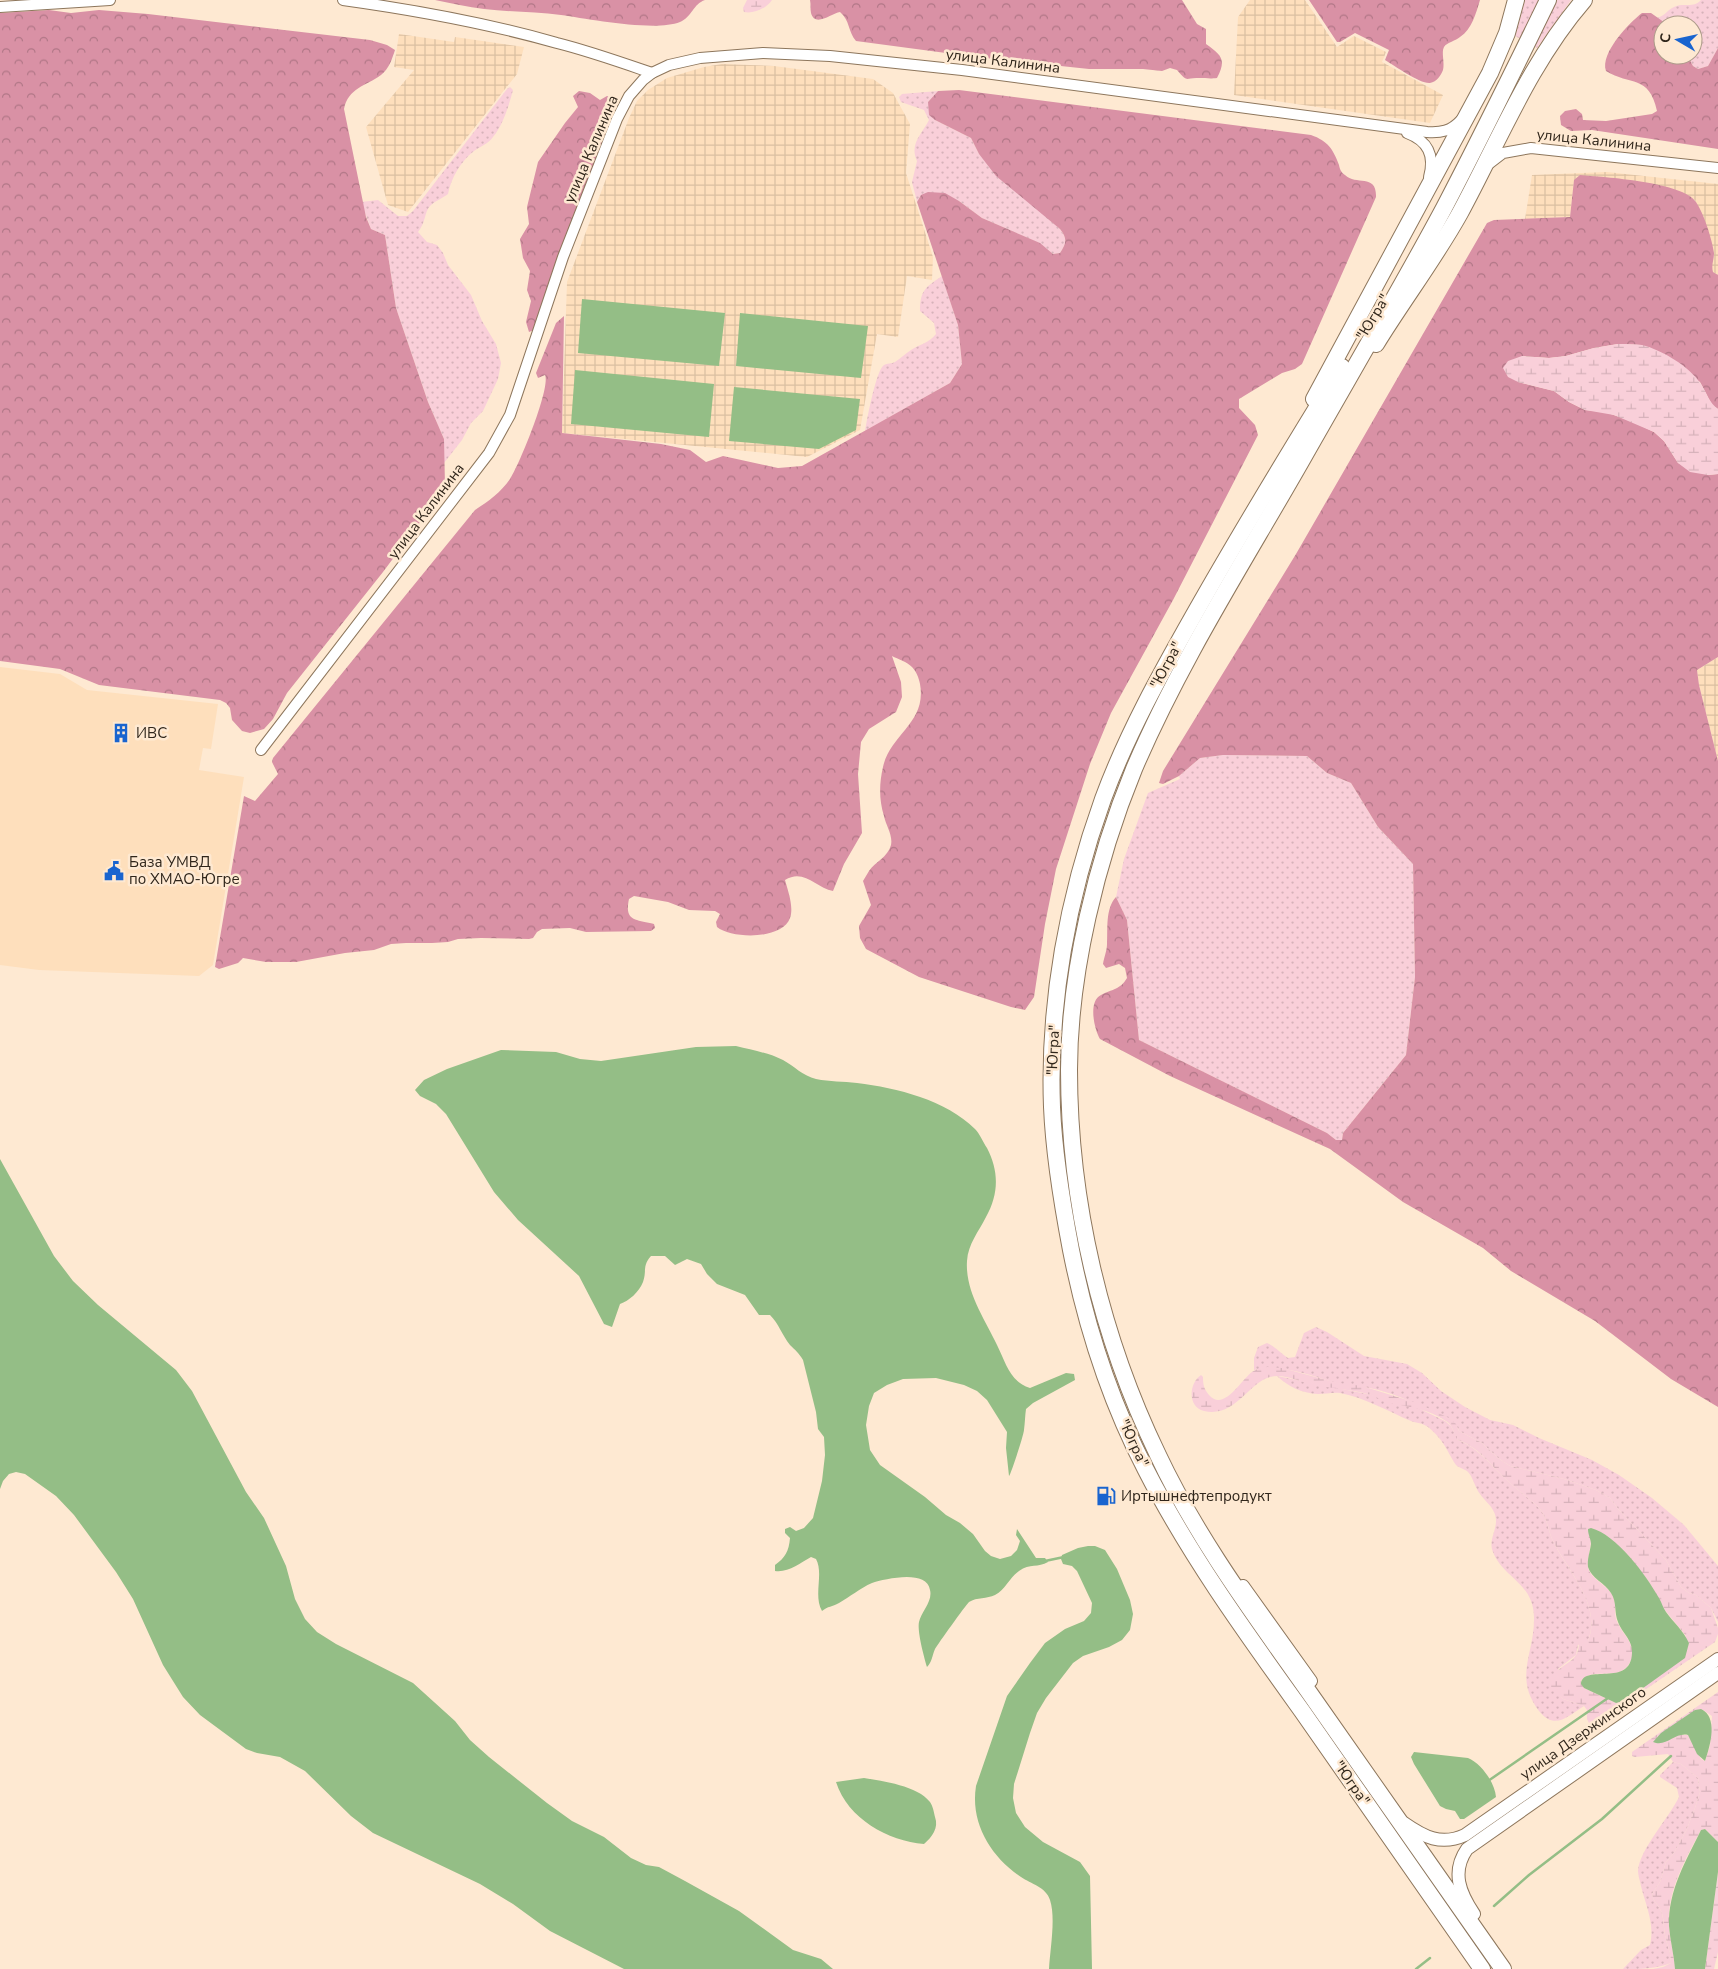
<svg xmlns="http://www.w3.org/2000/svg" width="1718" height="1969" viewBox="0 0 1718 1969" font-family="'Nunito Sans',sans-serif">
<defs>
<pattern id="industrial-grid" width="8" height="8" patternUnits="userSpaceOnUse" patternTransform="scale(1.25)"><rect width="8" height="8" fill="#fedfbc"/><path d="M0 4h8M4 0v8" fill="none" stroke="#dabfa1"/></pattern>
<pattern id="grass-dots" width="8" height="8" patternUnits="userSpaceOnUse" patternTransform="scale(1.25)"><rect width="8" height="8" fill="#f9cfd9"/><path d="M2 2h.1M6 6h.1" fill="none" stroke="#d6b2ba" stroke-width="1.8" stroke-linecap="round"/></pattern>
<pattern id="forest-crowns" width="20" height="18" patternUnits="userSpaceOnUse" patternTransform="scale(1.25)"><rect width="20" height="18" fill="#d991a5"/><path d="M2 6a3 3 0 1 1 6 0M12 15a3 3 0 1 1 6 0" fill="none" stroke="#b07686"/></pattern>
<pattern id="wetland-marsh" width="20" height="14" patternUnits="userSpaceOnUse" patternTransform="scale(1.25)"><rect width="20" height="14" fill="#f9cfd9"/><path d="M1 5h8M5 5V1M11 12h8M15 12V8" fill="none" stroke="#d6b2ba"/></pattern>
</defs>
<rect width="100%" height="100%" fill="#fee9d2"/>
<!-- built -->
<path fill="#fedfbc" d="M0,667l60,7 27,16 131,14 -7,45 -8,-1 -4,22 45,7 -31,188 -14,11 -160,-6 -39,-5z"/>
<!-- industrial -->
<g fill="url(#industrial-grid)">
<path d="M1250,0h55l32,47 17,-11 32,16 -4,10 61,33 -13,28 -196,-28 4,-78z"/>
<path d="M399,34l55,8 1,-5 69,10 -7,27 -109,138 -20,-7 -22,-78 48,-57 -20,-3z"/>
<path d="M722,64l52,2 99,13 20,14 17,31 -4,49 27,84 -1,23 -25,-4 -9,61 -21,-3 -17,96 -53,27 -245,-24 5,-151 62,-164 8,-17 11,-11 19,-12 37,-11z"/>
<path d="M1607,172l111,12v91l-5,-3 -2,-6 3,-10 -2,-10 -17,-46 -121,-19 -4,36 -45,2 7,-44z"/>
<path d="M1718,657v104l-19,-76 -2,-15z"/>
</g>
<!-- grass -->
<g fill="url(#grass-dots)">
<path d="M1525,0h46l-34,48 -22,-12z"/>
<path d="M1701,0h17v48l-10,18 -10,3 -5,-3 -6,-11h6v-30h-25l-11,-7c8,-2 10,-8 17,-11 10,-5 19,2 27,-7z"/>
<path d="M510,87l3,3c-4,15 -10,35 -20,47 -5,7 -12,9 -19,14 -13,10 -23,27 -26,43 -5,4 -13,7 -18,12 -6,7 -4,16 -12,26l9,10 10,3 6,8 5,12 23,30 11,26 14,23 5,19 -3,16 -15,32 -12,12 -9,17 -18,23v-24l-16,-37 -32,-94 -11,-73 -14,-6 -10,-27 17,-2 20,16h9l6,-5 94,-122z"/>
<path d="M938,91l-10,11 7,18 36,18 8,16 81,75c8,10 6,15 0,24l-7,1 -14,-11 -57,-25 -23,-17 -38,-6 -4,7 -5,-20 5,-21c-8,-17 5,-27 12,-41l-5,-10 -23,-8 -2,-5 3,-3z"/>
<path d="M942,276l16,49 4,39 -12,19 -85,48c2,-11 11,-61 19,-66 3,-2 8,-1 11,-3 6,-4 10,-8 16,-12 9,-6 18,-7 25,-16l-2,-11 -14,-12c0,-21 6,-24 22,-35z"/>
<path d="M1223,755l84,1 20,17 24,10 27,44 35,37 2,113 -9,78 -63,78 -1,7h-6l-9,-7 -188,-93 -12,-120 -11,-23 8,-38 24,-66 32,-14 -1,-3 21,-18z"/>
<path d="M1316,1327l11,5 37,24 43,8 15,9 19,18 24,16 25,13 23,5 26,13 53,22 27,15 33,23 32,27 34,41v56l-7,-14 -15,-13 -7,-2 -8,-6 -15,-27 -47,-50 -9,-12 -14,-8 -32,-11 -54,-13 -12,-8 -16,-15 -23,-12 -1,-3c-24,-15 -48,-29 -76,-37 -15,-5 -31,-4 -46,-8 -27,-8 -53,-19 -82,-13v-12l4,-11 9,-4c9,4 13,10 21,15l7,-1 9,-24z"/>
<path d="M1277,1376l95,19 46,13 27,13 6,5 7,14c21,8 34,27 50,41 10,10 22,17 32,28 8,10 8,23 14,34 15,30 48,62 34,98l-10,4 -2,10 -18,14 -2,23 7,7 21,7c-16,10 -29,25 -45,5 -26,-34 -4,-58 -5,-94 -1,-35 -31,-39 -41,-65 -6,-14 8,-25 1,-40 -3,-7 -10,-12 -14,-18 -5,-6 -7,-18 -13,-23 -3,-2 -7,-3 -10,-5 -4,-4 -12,-22 -18,-28 -3,-4 -7,-8 -11,-11 -5,-4 -12,-4 -17,-6 -24,-10 -45,-23 -71,-28 -7,-1 -15,1 -22,1 -17,-1 -29,-7 -41,-18z"/>
<path d="M1673,1762l8,2 17,14 2,14 -5,16 -9,23 -12,22 -8,9 -6,20 -8,12c2,9 6,10 9,17 4,10 2,19 5,28 2,9 5,14 5,24 -15,6 -31,6 -48,6l18,-19 9,-5c5,-21 -4,-39 -9,-59 -1,-5 -3,-11 -3,-15 1,-21 31,-53 41,-74l-2,-9 -17,-11v-2z"/>
</g>
<!-- forest -->
<g fill="url(#forest-crowns)">
<path d="M435,0h270c-12,4 -13,17 -25,22 -25,10 -91,-3 -119,-7 -25,-3 -51,-3 -77,-6 -16,-2 -33,-6 -49,-9z"/>
<path d="M810,0h372l15,24 9,5v15c15,11 21,15 11,34 -8,1 -10,0 -18,0 -14,-1 -10,6 -22,-8l-7,-2 -8,3 -19,-2h-54l-113,-12 -120,-16c-8,-9 -6,-21 -16,-29 -8,1 -25,16 -29,1 -1,-4 0,-9 -1,-13z"/>
<path d="M1309,0h171c-4,13 -8,29 -20,37 -4,4 -13,5 -16,10 -3,5 1,16 -1,23 -2,5 -6,12 -13,13 -10,1 -35,-17 -45,-23l4,-10 -34,-17 -15,9h-3z"/>
<path d="M49,10l22,3 28,-3 49,4 222,26 17,5 8,5c-3,9 -6,19 -14,25 -15,11 -33,13 -37,34l22,108 5,12 14,6 11,73 32,94 16,37 1,47 -6,11 -56,75 -96,121 -14,26 -9,10 -14,4 -8,-2 -10,-11 -2,-12 -4,-5 -6,-3 -121,-15 -39,-16 -60,-8v-648z"/>
<path d="M1642,13h9l17,12h-5v30h24l6,11 5,3 10,-3 10,-18v101l-126,-19 -21,1 -10,-6 -1,-9 5,-5 11,-2 6,5 1,6 23,1 46,-7 5,-3c-8,-37 -27,-25 -51,-40 -6,-18 23,-48 36,-58z"/>
<path d="M959,90l352,45c17,6 22,14 28,30 1,5 2,7 6,10 11,11 32,-2 31,22l-74,167 -7,5 -13,4 -43,26v9l16,17 3,10 -85,165 -62,113 -21,51 -34,105 -11,55 -11,73 -9,13 -14,-3 -92,-30 -53,-28 -6,-11 -1,-12 12,-21 -8,-24c2,-3 4,-7 6,-10 6,-9 19,-14 22,-26 2,-10 -5,-19 -7,-29 -5,-16 -5,-32 -1,-49 7,-33 44,-44 37,-83 -1,-6 -4,-13 -8,-17 -5,-5 -14,-8 -20,-11l9,26 1,15 -6,15 -27,17 -8,13 -3,32 4,59 -18,31 -11,27c-17,-3 -29,-23 -48,-11 3,11 9,27 5,38 -8,22 -58,21 -73,9l-1,-5 4,-8 -5,-3 -26,-1 -21,-8 -34,-6 -5,3c-5,23 7,20 25,25l1,4 -4,3 -65,1 -16,-4 -28,1 -5,3 -4,6 -4,1 -48,-1 -23,1 -10,3 -16,1h-26l-15,1 -17,6 -29,3 -49,9h-30l-23,-4 -5,5 -19,6 -4,-2 29,-171 11,5 23,-27 -6,-12 1,-4 202,-248c14,-9 26,-18 35,-31 9,-13 41,-92 35,-104l-7,3 -2,-5 20,-50 8,-7 -2,117 99,11 29,6 16,12 17,-6 55,12 24,-2 148,-83 12,-19 -4,-39 -41,-123 4,-7 7,-3 17,1 14,8 23,17 58,25 13,11 7,-1c6,-9 8,-14 0,-24l-64,-53 -17,-22 -8,-16 -36,-18 -6,-5 -1,-13 10,-11z"/>
<path d="M579,91l11,2 10,7 7,-4 4,1 2,3 -7,15 -1,21 -29,73 -42,121 -5,2 -3,-10 5,-21 -4,-11 3,-19 -7,-13 -3,-19 9,-15 -2,-17 11,-45 27,-39 13,-16 -5,-11z"/>
<path d="M1580,175c23,2 104,7 116,27 8,12 16,37 18,51 0,7 -3,12 -1,19l5,3v134l-6,-4 -12,-23 -59,-37 -23,-1 -24,4 -28,8 -17,2 -27,-2 -4,26 36,9 15,11 16,8 20,2 26,9 23,11 10,9 14,22 30,12 10,-1v183l-21,13 2,15 19,76v646l-47,-28 -76,-58 -84,-50 -28,-23 -80,-46 -73,-53 -160,-73 -70,-37c-6,-10 -12,-38 1,-44 11,-6 19,-5 26,-17l-2,-10 -6,-4 -13,4 -3,-4c1,-7 4,-13 4,-20 1,-15 -2,-35 9,-47l11,23 12,120 188,93 9,7h6l1,-7 63,-78 9,-78 -2,-113 -35,-37 -27,-44 -24,-10 -20,-17 -84,-1 -23,3 -21,18 -16,8 -4,-1 4,-12 133,-217 191,-331 7,-3 76,-3 4,-37z"/>
</g>
<!-- wetland -->
<g fill="url(#wetland-marsh)" fill-rule="evenodd">
<path d="M747,0h25c-5,8 -18,14 -28,12l-1,-4z"/>
<path d="M1618,344c8,0 17,0 24,1 20,5 47,21 59,39 6,9 8,19 17,25v65l-10,1 -18,-3 -12,-9 -14,-22 -10,-9 -40,-17 -29,-5 -16,-8 -15,-11 -36,-9 -10,-5 -5,-9 5,-7 14,-5 27,2 17,-2 28,-8z"/>
<path d="M1267,1367l15,1 56,15 24,3 55,17 32,15 7,6 3,7 23,12 16,15 12,8 54,13 32,11 14,8 9,12 47,50 15,27 8,6 7,2 15,13 7,20v6l-3,8 -117,80 -9,1 -2,-4v-9l-3,-4 -21,-7 -13,-11c-1,-19 19,-22 26,-33 3,-4 2,-11 5,-16l7,2c14,-35 -19,-69 -34,-98 -6,-11 -6,-24 -14,-34 -10,-11 -22,-18 -32,-28 -16,-14 -29,-34 -50,-41 -5,-6 -4,-14 -12,-19 -17,-12 -38,-14 -57,-18 -7,-2 -12,-6 -18,-8 -19,-6 -40,-6 -60,-11 -13,-3 -28,-11 -41,-7 -22,6 -35,41 -66,34 -17,-4 -15,-28 -3,-36l2,2c0,8 1,12 6,18 15,17 32,-15 43,-23 4,-3 11,-4 15,-5zM1606,1535l23,21 18,23 17,30 22,27 -70,67 -32,-15 -3,-7c11,-15 37,1 48,-17 12,-18 -8,-29 -13,-45 -2,-9 1,-18 -5,-26 -6,-9 -21,-15 -23,-26 -1,-9 3,-18 3,-27z"/>
<path d="M1718,1692v150l-13,-13 -4,1c-16,30 -34,61 -32,96 1,14 5,29 6,43h-22l10,-2 8,-4c0,-10 -3,-15 -5,-24 -3,-9 -1,-19 -5,-28 -3,-7 -7,-8 -9,-17l8,-12 6,-20 8,-9 12,-22 9,-23 5,-16 -2,-14 -17,-14 -8,-2 -5,-8 -33,3 -3,-1v-4zM1695,1710h8l9,6 -2,30 -5,15 -4,-2 -13,-24h-8z"/>
<path d="M1718,1872v80l-4,17h-9z"/>
</g>
<!-- water -->
<g fill="#94be86">
<path d="M582,299l143,14 -6,53 -141,-13z"/>
<path d="M740,313l128,13 -7,52 -125,-12z"/>
<path d="M575,370l139,14 -5,53 -138,-13z"/>
<path d="M734,387l126,12 -4,31 -37,19 -90,-8z"/>
<path d="M736,1046c16,4 33,7 47,14 11,6 20,16 33,19 14,3 27,2 41,4 40,5 89,17 118,46 5,5 8,13 12,19 12,23 12,46 -1,69 -7,14 -18,27 -19,44 -2,31 18,58 30,84 9,18 13,37 33,43l36,-15 8,1 1,6 -42,23 -7,6c-1,7 -1,13 -2,21 0,4 -13,44 -15,46l-3,-28 1,-16 -20,-32 -10,-9 -13,-6 -28,-7 -33,1 -16,6 -13,8 -5,13 -3,19 4,25 10,15 45,32 21,18 14,8 13,11 12,17 6,5 9,3 11,-3 6,-6 3,-9 -4,-6 1,-6 19,29h9l3,4c-10,6 -18,1 -29,9 -10,7 -13,18 -24,24 -8,4 -18,2 -26,7 -4,4 -31,42 -34,47 -3,7 -3,13 -8,18 -3,-10 -10,-36 -8,-45 2,-10 14,-21 11,-32 -3,-21 -45,-11 -58,-7 -12,5 -22,14 -33,20 -7,4 -11,3 -17,8 -9,-16 2,-37 -6,-52l-5,-2c-11,6 -23,16 -36,14v-6c10,-7 14,-14 15,-27l-5,-5v-4l5,-2 6,4 8,-3 9,-10 9,-37 3,-26 -1,-18 -6,-8 -2,-17 -13,-52c-4,-7 -8,-10 -13,-15 -8,-10 -11,-21 -20,-30h-11l-14,-20 -28,-11 -10,-10 -6,-10 -14,-5 -12,6 -10,-9h-14c-9,10 -4,15 -8,26 -4,10 -14,19 -23,22l-8,23 -8,-3 -25,-48 -61,-56 -24,-28 -48,-78 -10,-10 -16,-8 -5,-6 9,-10 23,-11 54,-19 55,2 24,7 21,2 95,-14z"/>
<path d="M0,1159l54,97 19,25 25,24 78,65 16,21 54,101 18,26 22,48 9,33 10,20 12,13 19,12 77,39 42,38 15,19 19,17 58,46 25,18 32,16 27,21 15,7 13,2 26,14 54,30 54,39 28,9 12,10h-209l-74,-38 -37,-27 -33,-20 -107,-51 -22,-17 -46,-45 -25,-14 -23,-4 -11,-4 -46,-34 -17,-18 -20,-32 -30,-66 -17,-27 -42,-57 -18,-19 -31,-22 -9,-2 -7,2 -6,7 -3,8z"/>
<path d="M1591,1528c26,7 55,47 68,70 3,5 4,10 7,14 8,11 17,18 23,31l-4,15 -60,43 -9,2 -32,-15 -3,-4c2,-21 50,4 51,-31 1,-13 -10,-20 -14,-31 -4,-9 -1,-20 -7,-29 -6,-10 -20,-15 -23,-26 -1,-8 2,-15 3,-23 0,-5 -3,-9 -3,-15z"/>
<path d="M1088,1546h7l10,4 12,19 13,31 3,14 -3,16 -8,10 -13,7 -26,9 -10,7 -27,35 -9,15 -7,20 -16,51 -1,14 3,15 9,14 18,15 37,20 10,14 2,93h-43c1,-19 7,-51 1,-69 -4,-13 -19,-16 -29,-23 -30,-20 -51,-54 -45,-91l31,-90 23,-33 15,-20 20,-14 19,-8 7,-8 1,-10 -15,-32 -5,-5 -9,-2 -2,-5 1,-4 16,-7z"/>
<path d="M1701,1709c17,8 10,35 4,52l-8,-7 -9,-19c-13,-3 -22,13 -35,7l8,-9 34,-23z"/>
<path d="M1414,1752l54,6c13,5 27,25 28,39l-32,22h-4l-5,-8 -9,-2 -6,-3 -26,-42 -3,-7z"/>
<path d="M864,1778c19,3 54,8 66,24 3,4 4,11 5,15 4,11 -3,20 -11,27 -36,-3 -76,-25 -88,-62z"/>
<path d="M1705,1829l13,13v30l-13,97h-30c-1,-14 -5,-29 -6,-43 -1,-36 17,-65 32,-96z"/>
</g>
<g fill="none" stroke-linecap="round" stroke-linejoin="round">
<!-- stream -->
<g stroke="#94be86" stroke-width="2.5">
<path d="M1045,1561l19,-4"/>
<path d="M1488,1781l120,-83"/>
<path d="M1494,1906l35,-31 73,-56 69,-63"/>
<path d="M1416,1969l14,-11"/>
</g>
<defs>
<g id="minor">
<path d="M343,0c72,10 144,23 214,43 32,8 63,19 95,30"/>
<path d="M0,7l110,-7"/>
<path d="M1407,133c21,8 28,22 22,44"/>
<path d="M1490,163l13,-10 28,-5 187,20"/>
<path d="M261,750l228,-297 21,-38 53,-158 54,-138 12,-23 14,-16 9,-7 17,-8 31,-7 63,-5 67,3 132,14 465,62c14,1 24,-1 34,-12"/>
</g>
<g id="tertiary">
<path d="M1243,1586l68,95"/>
<path d="M1404,1823c20,14 37,23 61,12l253,-176"/>
<path d="M1474,1914c-14,-21 -23,-42 -7,-65l251,-176"/>
</g>
<g id="primary">
<path d="M1376,344c27,-44 59,-86 84,-131 39,-72 70,-151 124,-213"/>
<path d="M1314,399l176,-326 17,-40 9,-33"/>
</g>
<g id="trunk">
<path d="M1342,367c-50,81 -100,163 -147,246 -34,60 -68,121 -92,186 -35,97 -55,204 -51,308 2,48 10,96 19,143 15,76 39,151 75,220 44,86 100,163 156,241 60,86 120,172 180,258"/>
<path d="M1503,1969c-66,-94 -131,-187 -197,-281 -53,-75 -109,-150 -148,-233 -57,-118 -89,-253 -89,-385 0,-97 28,-211 65,-301 46,-108 111,-209 169,-311 47,-83 96,-166 141,-250 36,-69 70,-138 104,-208"/>
</g>
</defs>
<!-- minor casing -->
<use href="#minor" stroke="#8d765c" stroke-width="12"/>
<!-- tertiary casing -->
<use href="#tertiary" stroke="#8d765c" stroke-width="14"/>
<!-- primary casing -->
<use href="#primary" stroke="#8d765c" stroke-width="18"/>
<!-- trunk casing -->
<use href="#trunk" stroke="#8d765c" stroke-width="18"/>
<!-- minor -->
<use href="#minor" stroke="#fff" stroke-width="10"/>
<!-- tertiary -->
<use href="#tertiary" stroke="#fff" stroke-width="12"/>
<!-- primary -->
<use href="#primary" stroke="#fff" stroke-width="16"/>
<!-- trunk -->
<use href="#trunk" stroke="#fff" stroke-width="16"/>
</g>
<!-- icons -->
<defs>
<symbol id="building-bare" viewBox="-9 -9 18 18"><path d="M-4-6H4V6H1V3H-1V6H-4ZM-2.5-4.3h1.7v1.8h-1.7ZM.8-4.3h1.7v1.8H.8ZM-2.5-1h1.7V.8h-1.7ZM.8-1h1.7V.8H.8Z" fill="#1964cf" stroke="#fee9d2" stroke-width="2.5" paint-order="stroke"/></symbol>
<symbol id="civic-bare" viewBox="-9 -9 18 18"><path d="M-.6-6.5H3V-4.5H.6V-3L4-1V1h2V6H-6V1h2V-1L-.6-3ZM-1.2 2.5V6h2.4V2.5Z" fill="#1964cf" stroke="#fee9d2" stroke-width="2.5" paint-order="stroke"/></symbol>
<symbol id="fuel-bare" viewBox="-9 -9 18 18"><path d="M-5.5-6h7V0h2V4h1.3V-2.5L3-4.5l.8-.8L6-3V5H2.5V1h-1V6h-7ZM-4.2-4.7v3.2H.2V-4.7Z" fill="#1964cf" stroke="#fee9d2" stroke-width="2.5" paint-order="stroke"/></symbol>
</defs>
<g fill-rule="evenodd">
<use href="#building-bare" x="107" y="719" width="28" height="28"/>
<use href="#civic-bare" x="100" y="857" width="28" height="28"/>
<use href="#fuel-bare" x="1092" y="1482" width="28" height="28"/>
</g>
<g text-anchor="middle" stroke-width="5" stroke-linejoin="round" paint-order="stroke">
<!-- street labels -->
<g font-size="15" fill="#30261b" stroke="#fee9d2">
<text transform="translate(1003 61) rotate(7)" y="5">улица Калинина</text>
<text transform="translate(1594 140) rotate(6)" y="5">улица Калинина</text>
<text transform="translate(591 149) rotate(-67)" y="5">улица Калинина</text>
<text transform="translate(1373 317) rotate(-59)" y="5">"Югра"</text>
<text transform="translate(426 511) rotate(-53)" y="5">улица Калинина</text>
<text transform="translate(1166 665) rotate(-62)" y="5">"Югра"</text>
<text transform="translate(1053 1050) rotate(-87)" y="5">"Югра"</text>
<text transform="translate(1134 1443) rotate(65)" y="5">"Югра"</text>
<text transform="translate(1583 1733) rotate(-35)" y="5">улица Дзержинского</text>
<text transform="translate(1352 1783) rotate(55)" y="5">"Югра"</text>
</g>
<!-- poi labels -->
<g font-size="15" fill="#30261b" stroke="#fee9d2" text-anchor="start">
<text x="136" y="738">ИВС</text>
<text x="129" y="867">База УМВД<tspan x="129" dy="17">по ХМАО-Югре</tspan></text>
<text x="1121" y="1501">Иртышнефтепродукт</text>
</g>
</g>
<!-- north arrow -->
<g transform="translate(1678 40) rotate(279)"><circle r="24" fill="#fee9d2" stroke="#ac9b89"/>
<path d="M0-4L9 19L0 12L-9 19Z" fill="#1964cf"/>
<text y="-8" font-size="14" font-weight="bold" text-anchor="middle" fill="#30261b">С</text>
</g>
</svg>
